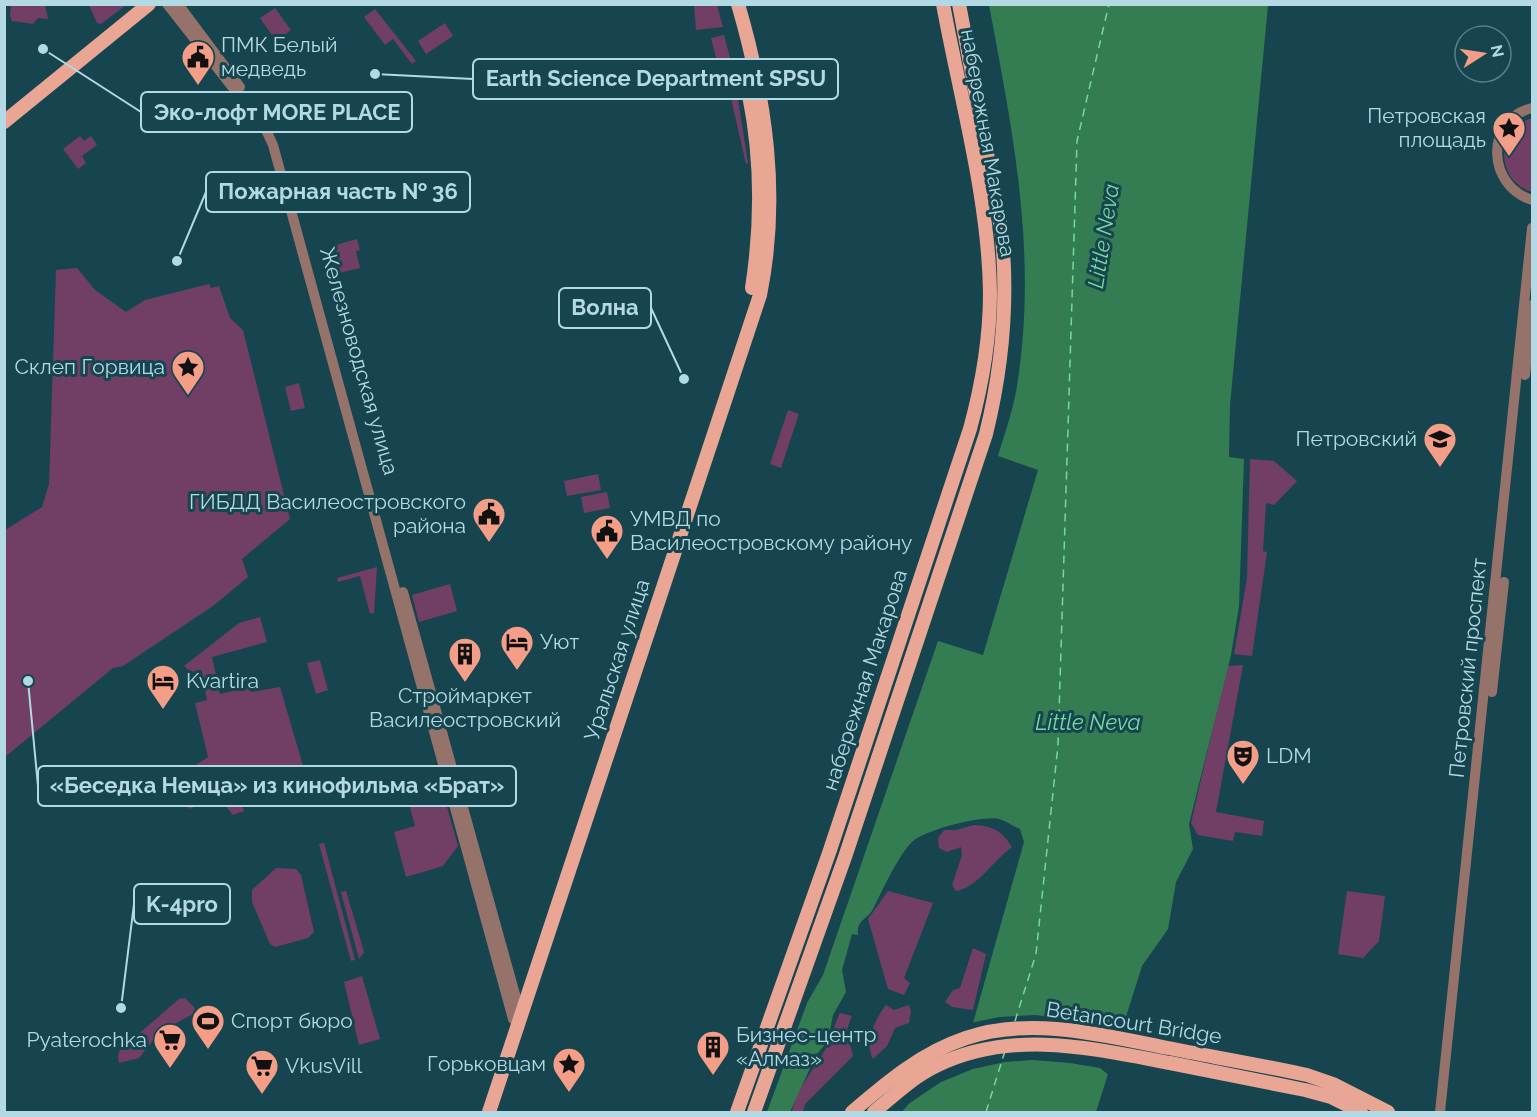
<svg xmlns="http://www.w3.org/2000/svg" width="1537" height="1117" viewBox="0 0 1537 1117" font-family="Raleway,sans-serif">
<rect width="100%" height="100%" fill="#164550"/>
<!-- green -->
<g fill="#713e66">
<path d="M11,5h34l3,14 -10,-1 -5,6 -21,-3 -2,-5z"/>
<path d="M89,5v-1l37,1 -25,19 -4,-1z"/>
<path d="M694,5h23l6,22 -27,3z"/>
<path d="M275,8l16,22 -15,11 -16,-23z"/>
<path d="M375,9l41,52 -4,3 -19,-25 -8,6 -21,-28z"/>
<path d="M445,23l8,13 -27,18 -8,-13z"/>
<path d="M724,35l12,46 -13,4 -12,-47z"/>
<path d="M737,93l11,70 -2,1 -16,-70z"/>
<path d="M1532,118v74c-37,-11 -37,-63 0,-74z"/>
<path d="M80,136l4,5 7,-5 6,9 -15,11 4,7 -8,6 -15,-20z"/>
<path d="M357,239l3,11 -4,1 4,17 -21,5 -7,-27z"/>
<path d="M77,268l18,22 31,22 19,-12 64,-16 2,4 8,-2 11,32 13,12 47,189 -48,40 6,18 -35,29 -90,60 -10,2 -108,89v-227l37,-23 7,-23 7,-214z"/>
<path d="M299,383l6,25 -14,3 -6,-24z"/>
<path d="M788,410l11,4 -18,54 -11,-4z"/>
<path d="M1250,459l24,2 23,20 -23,24 -8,-2 -3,48 4,1 -15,104 -18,-2 13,-76z"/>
<path d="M598,474l3,16 -34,6 -3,-15z"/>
<path d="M607,492l3,16 -26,5 -3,-16z"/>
<path d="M377,567l-3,46 -4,1 -10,-38 -22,6 -1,-4z"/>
<path d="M450,584l7,27 -38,11 -7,-27z"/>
<path d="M260,617l7,25 -55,15 8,37 30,-7 1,5 29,-5 31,106 -41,12 -6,-1 -6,-16 -20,6 6,17 -11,4 -14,-17 -30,11 -10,-33 29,-19 -13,-54 12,-3 -6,-30 -10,2 -7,-6 55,-43z"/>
<path d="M320,660l8,30 -12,4 -9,-31z"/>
<path d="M1243,665l-27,147 48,9 -2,15 -27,-4 -2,9 -35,-6 -7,-12 36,-157z"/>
<path d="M437,772l21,74 -15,20 -37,11 -12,-45 21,-6 -12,-45z"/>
<path d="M974,825c19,1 28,6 38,22 -18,13 -35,41 -56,44l-4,-6 10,-30 -1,-8 -14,5 -8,-4 -1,-10 6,-8h12z"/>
<path d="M324,843l31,117 -4,1 -32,-117z"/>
<path d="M276,868l20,1 5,6 13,57 -6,6 -33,9 -5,-3 -18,-42v-12z"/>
<path d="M346,891l18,61 -5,7 -18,-67z"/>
<path d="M888,891l45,12 -29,75 6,5 -6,12 -16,-6 -20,-70z"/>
<path d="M1347,891l38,5 -6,45 -16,17 -25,-4z"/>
<path d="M973,948l13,6 -13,56 -21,-3 -7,-5 8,-12 7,-2z"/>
<path d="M362,976l18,63 -21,6 -15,-63z"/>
<path d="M185,998l10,10 -2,6 -33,18 -21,26 -20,5 -1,-7 2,-6 59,-51z"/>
<path d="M886,1005l8,5 15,-5 2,6 -2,12 -14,5 -8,18 -14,13c-9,-17 2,-40 13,-54z"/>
<path d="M840,1013l12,3c-9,20 -3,21 1,40l-48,48 -2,8h-11c4,-26 28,-48 38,-72 4,-9 5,-18 10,-27z"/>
</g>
<!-- water -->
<path fill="#347d53" d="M989,5h279l-38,400 -1,52 15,2 -5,147 -8,49 -42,169 4,25 -17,33 -8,47 -26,37 -46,146h-194l71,-89 51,-181 -4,-13c-7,-3 -14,-8 -21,-10 -16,-4 -75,11 -87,23 -13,12 -31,51 -39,67 -6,11 -17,11 -15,26l-6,-1 -10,36 4,22 -13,23 -5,26 -12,14 -26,57h-23l40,-109 16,-28 115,-334 45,14 55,-185 -40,-14c7,-23 15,-46 19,-70 21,-132 -4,-253 -28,-381z"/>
<!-- pier -->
<path fill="#164550" d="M1035,1015l72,9 21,-5 -18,57 -10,-8 -30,-5 -37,-3 -28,2 -32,7 -32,13 -40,27 65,-85 33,-7z"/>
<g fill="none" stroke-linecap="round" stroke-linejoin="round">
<!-- ferry -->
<g stroke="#75d99d" stroke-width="1.5" stroke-dasharray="8 6" stroke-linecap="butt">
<path d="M1015,1021l21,-67 22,-209 19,-604 32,-137"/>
<path d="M986,1112l19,-61"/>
</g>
<!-- minor -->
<g stroke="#95736a" stroke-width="10">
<path d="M167,4l99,126 7,15 240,874 5,4"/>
<path d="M178,4l62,83"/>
<path d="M1532,108c-48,12 -45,78 0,92"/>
<path d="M1525,375l7,-70"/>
<path d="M403,592l115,413v12"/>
<path d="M1492,692l12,-110"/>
<path d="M1440,1112l92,-884"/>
</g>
<!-- major -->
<g stroke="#e9a694" stroke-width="14">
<path d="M749,95c13,64 13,128 3,193"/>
<path d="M4,122l145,-118"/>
<path d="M489,1112l271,-817c20,-98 6,-195 -22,-291"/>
<path d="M737,1112l92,-259 141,-424c12,-44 20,-90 20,-136 -1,-94 -30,-196 -47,-289"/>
<path d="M754,1112l91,-255 141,-423c17,-69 23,-135 15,-206l-42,-224"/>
<path d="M852,1112c35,-30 69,-59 114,-74 65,-22 137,-3 202,10 46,9 93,17 139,27l26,9 55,28"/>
<path d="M874,1112c19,-16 39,-35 62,-46 75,-37 155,-18 234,-3 45,9 90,18 135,27l26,7 30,15"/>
</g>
</g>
<!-- icons -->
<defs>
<symbol id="civic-pin" viewBox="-11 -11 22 30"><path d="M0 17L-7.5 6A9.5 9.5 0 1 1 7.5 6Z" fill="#f49e87" stroke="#164550"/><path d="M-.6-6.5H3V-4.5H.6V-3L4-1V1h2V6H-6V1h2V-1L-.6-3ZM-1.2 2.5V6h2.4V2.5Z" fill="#111"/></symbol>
<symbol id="sight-pin" viewBox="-11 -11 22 30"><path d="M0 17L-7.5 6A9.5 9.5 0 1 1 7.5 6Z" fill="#f49e87" stroke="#164550"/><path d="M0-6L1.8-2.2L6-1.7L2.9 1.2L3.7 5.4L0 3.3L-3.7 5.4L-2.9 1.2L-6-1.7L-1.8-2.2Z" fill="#111"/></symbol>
<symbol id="school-pin" viewBox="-11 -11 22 30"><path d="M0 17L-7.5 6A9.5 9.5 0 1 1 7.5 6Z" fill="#f49e87" stroke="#164550"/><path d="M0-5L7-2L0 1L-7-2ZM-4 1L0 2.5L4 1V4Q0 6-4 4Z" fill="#111"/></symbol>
<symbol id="hotel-pin" viewBox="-11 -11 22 30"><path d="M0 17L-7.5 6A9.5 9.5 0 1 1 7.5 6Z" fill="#f49e87" stroke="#164550"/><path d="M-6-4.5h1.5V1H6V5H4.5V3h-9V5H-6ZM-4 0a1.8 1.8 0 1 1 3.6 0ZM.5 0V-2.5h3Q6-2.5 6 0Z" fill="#111"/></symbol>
<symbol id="building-pin" viewBox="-11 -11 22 30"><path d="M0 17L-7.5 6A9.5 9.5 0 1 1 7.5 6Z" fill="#f49e87" stroke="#164550"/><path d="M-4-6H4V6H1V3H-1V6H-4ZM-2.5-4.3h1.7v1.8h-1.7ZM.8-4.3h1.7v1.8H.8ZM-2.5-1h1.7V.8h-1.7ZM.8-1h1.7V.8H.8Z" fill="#111"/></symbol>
<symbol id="theatre-pin" viewBox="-11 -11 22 30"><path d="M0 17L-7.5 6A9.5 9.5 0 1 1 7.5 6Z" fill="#f49e87" stroke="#164550"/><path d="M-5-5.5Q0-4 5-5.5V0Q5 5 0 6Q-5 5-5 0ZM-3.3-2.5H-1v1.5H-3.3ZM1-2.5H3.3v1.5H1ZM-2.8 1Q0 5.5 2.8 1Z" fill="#111"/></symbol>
<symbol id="stadium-pin" viewBox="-11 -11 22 30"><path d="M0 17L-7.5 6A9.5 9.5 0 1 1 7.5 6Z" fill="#f49e87" stroke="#164550"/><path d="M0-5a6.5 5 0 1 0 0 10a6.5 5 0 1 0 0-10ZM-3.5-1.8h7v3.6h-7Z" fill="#111"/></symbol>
<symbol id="supermarket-pin" viewBox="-11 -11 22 30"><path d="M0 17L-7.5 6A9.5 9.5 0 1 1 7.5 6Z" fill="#f49e87" stroke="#164550"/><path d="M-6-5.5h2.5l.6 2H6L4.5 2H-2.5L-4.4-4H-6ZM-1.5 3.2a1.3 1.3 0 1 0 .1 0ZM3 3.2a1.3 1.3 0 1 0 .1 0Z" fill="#111"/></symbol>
</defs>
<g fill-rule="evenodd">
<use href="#civic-pin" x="179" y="38" width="38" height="52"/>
<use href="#sight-pin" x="1490" y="109" width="38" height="52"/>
<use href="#sight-pin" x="169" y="348" width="38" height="52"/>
<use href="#school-pin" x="1421" y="420" width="38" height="52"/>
<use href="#civic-pin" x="470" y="495" width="38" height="52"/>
<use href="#civic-pin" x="588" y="512" width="38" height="52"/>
<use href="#hotel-pin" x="498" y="623" width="38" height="52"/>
<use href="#building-pin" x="446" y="635" width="38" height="52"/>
<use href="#hotel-pin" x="144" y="662" width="38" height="52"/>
<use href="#theatre-pin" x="1224" y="737" width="38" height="52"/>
<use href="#stadium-pin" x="189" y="1002" width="38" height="52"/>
<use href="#supermarket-pin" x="151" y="1021" width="38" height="52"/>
<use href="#building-pin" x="694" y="1028" width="38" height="52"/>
<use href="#sight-pin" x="550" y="1045" width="38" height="52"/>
<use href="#supermarket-pin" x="243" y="1047" width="38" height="52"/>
</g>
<g text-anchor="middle" stroke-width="6" stroke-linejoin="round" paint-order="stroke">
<!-- poi labels -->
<g font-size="21" fill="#b2d9e4" stroke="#164550" text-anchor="start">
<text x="221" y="52">ПМК Белый<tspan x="221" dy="24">медведь</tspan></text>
<text x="1486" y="123" text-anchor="end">Петровская<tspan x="1486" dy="24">площадь</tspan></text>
<text x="165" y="374" text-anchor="end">Склеп Горвица</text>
<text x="1417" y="446" text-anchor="end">Петровский</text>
<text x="466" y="509" text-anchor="end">ГИБДД Василеостровского<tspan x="466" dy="24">района</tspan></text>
<text x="630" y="526">УМВД по<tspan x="630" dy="24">Василеостровскому району</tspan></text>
<text x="540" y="649">Уют</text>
<text x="186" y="688">Kvartira</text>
<text x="465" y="703" text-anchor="middle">Строймаркет<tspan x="465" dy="24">Василеостровский</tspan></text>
<text x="1266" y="763">LDM</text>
<text x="231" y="1028">Спорт бюро</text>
<text x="736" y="1042">Бизнес-центр<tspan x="736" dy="24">«Алмаз»</tspan></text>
<text x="147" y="1047" text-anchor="end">Pyaterochka</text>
<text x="546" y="1071" text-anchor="end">Горьковцам</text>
<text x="285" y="1073">VkusVill</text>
</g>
<!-- street labels -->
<g font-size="21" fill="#b2d9e4" stroke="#164550">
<text transform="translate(988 143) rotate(80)" y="7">набережная Макарова</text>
<text transform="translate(359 361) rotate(74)" y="7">Железноводская улица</text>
<text transform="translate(617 660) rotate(-72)" y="7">Уральская улица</text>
<text transform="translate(1468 668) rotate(-84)" y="7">Петровский проспект</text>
<text transform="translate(865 680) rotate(-72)" y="7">набережная Макарова</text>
<text transform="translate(1134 1023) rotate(9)" y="7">Betancourt Bridge</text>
</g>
<!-- water labels -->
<g font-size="22" font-style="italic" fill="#75d99d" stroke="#164550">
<text transform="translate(1103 236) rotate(-81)" y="8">Little Neva</text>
<text x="1088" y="730">Little Neva</text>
</g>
</g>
<!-- callouts -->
<path fill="none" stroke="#b2d9e4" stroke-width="2" d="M375 74L473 79M43 49L141 112M177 261L206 192M684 379L651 308M28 681L38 786M121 1008L134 904"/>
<g fill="#b2d9e4" stroke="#164550" stroke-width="2">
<circle cx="375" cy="74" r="6"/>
<circle cx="43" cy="49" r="6"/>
<circle cx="177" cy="261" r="6"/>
<circle cx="684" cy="379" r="6"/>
<circle cx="28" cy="681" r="6"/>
<circle cx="121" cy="1008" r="6"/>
</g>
<g fill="#164550" stroke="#b2d9e4" stroke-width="2">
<rect x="473" y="59" width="365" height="40" rx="6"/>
<rect x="141" y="92" width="271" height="40" rx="6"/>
<rect x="206" y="172" width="264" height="40" rx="6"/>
<rect x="559" y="288" width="92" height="40" rx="6"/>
<rect x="38" y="766" width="478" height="40" rx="6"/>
<rect x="134" y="884" width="96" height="40" rx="6"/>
</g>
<g font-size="22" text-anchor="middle" font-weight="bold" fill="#b2d9e4">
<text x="656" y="86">Earth Science Department SPSU</text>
<text x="277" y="120">Эко-лофт MORE PLACE</text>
<text x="338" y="199">Пожарная часть № 36</text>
<text x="605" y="315">Волна</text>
<text x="277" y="793">«Беседка Немца» из кинофильма «Брат»</text>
<text x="182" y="912">K-4pro</text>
</g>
<!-- border -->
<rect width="1537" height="1117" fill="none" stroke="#b2d9e4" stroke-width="12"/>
<!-- north arrow -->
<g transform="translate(1483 54) rotate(78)"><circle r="28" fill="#164550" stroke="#54808b" stroke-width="1.5"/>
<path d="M0-4.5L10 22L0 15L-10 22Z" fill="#f49e87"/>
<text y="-9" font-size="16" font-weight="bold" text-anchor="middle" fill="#b2d9e4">N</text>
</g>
</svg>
